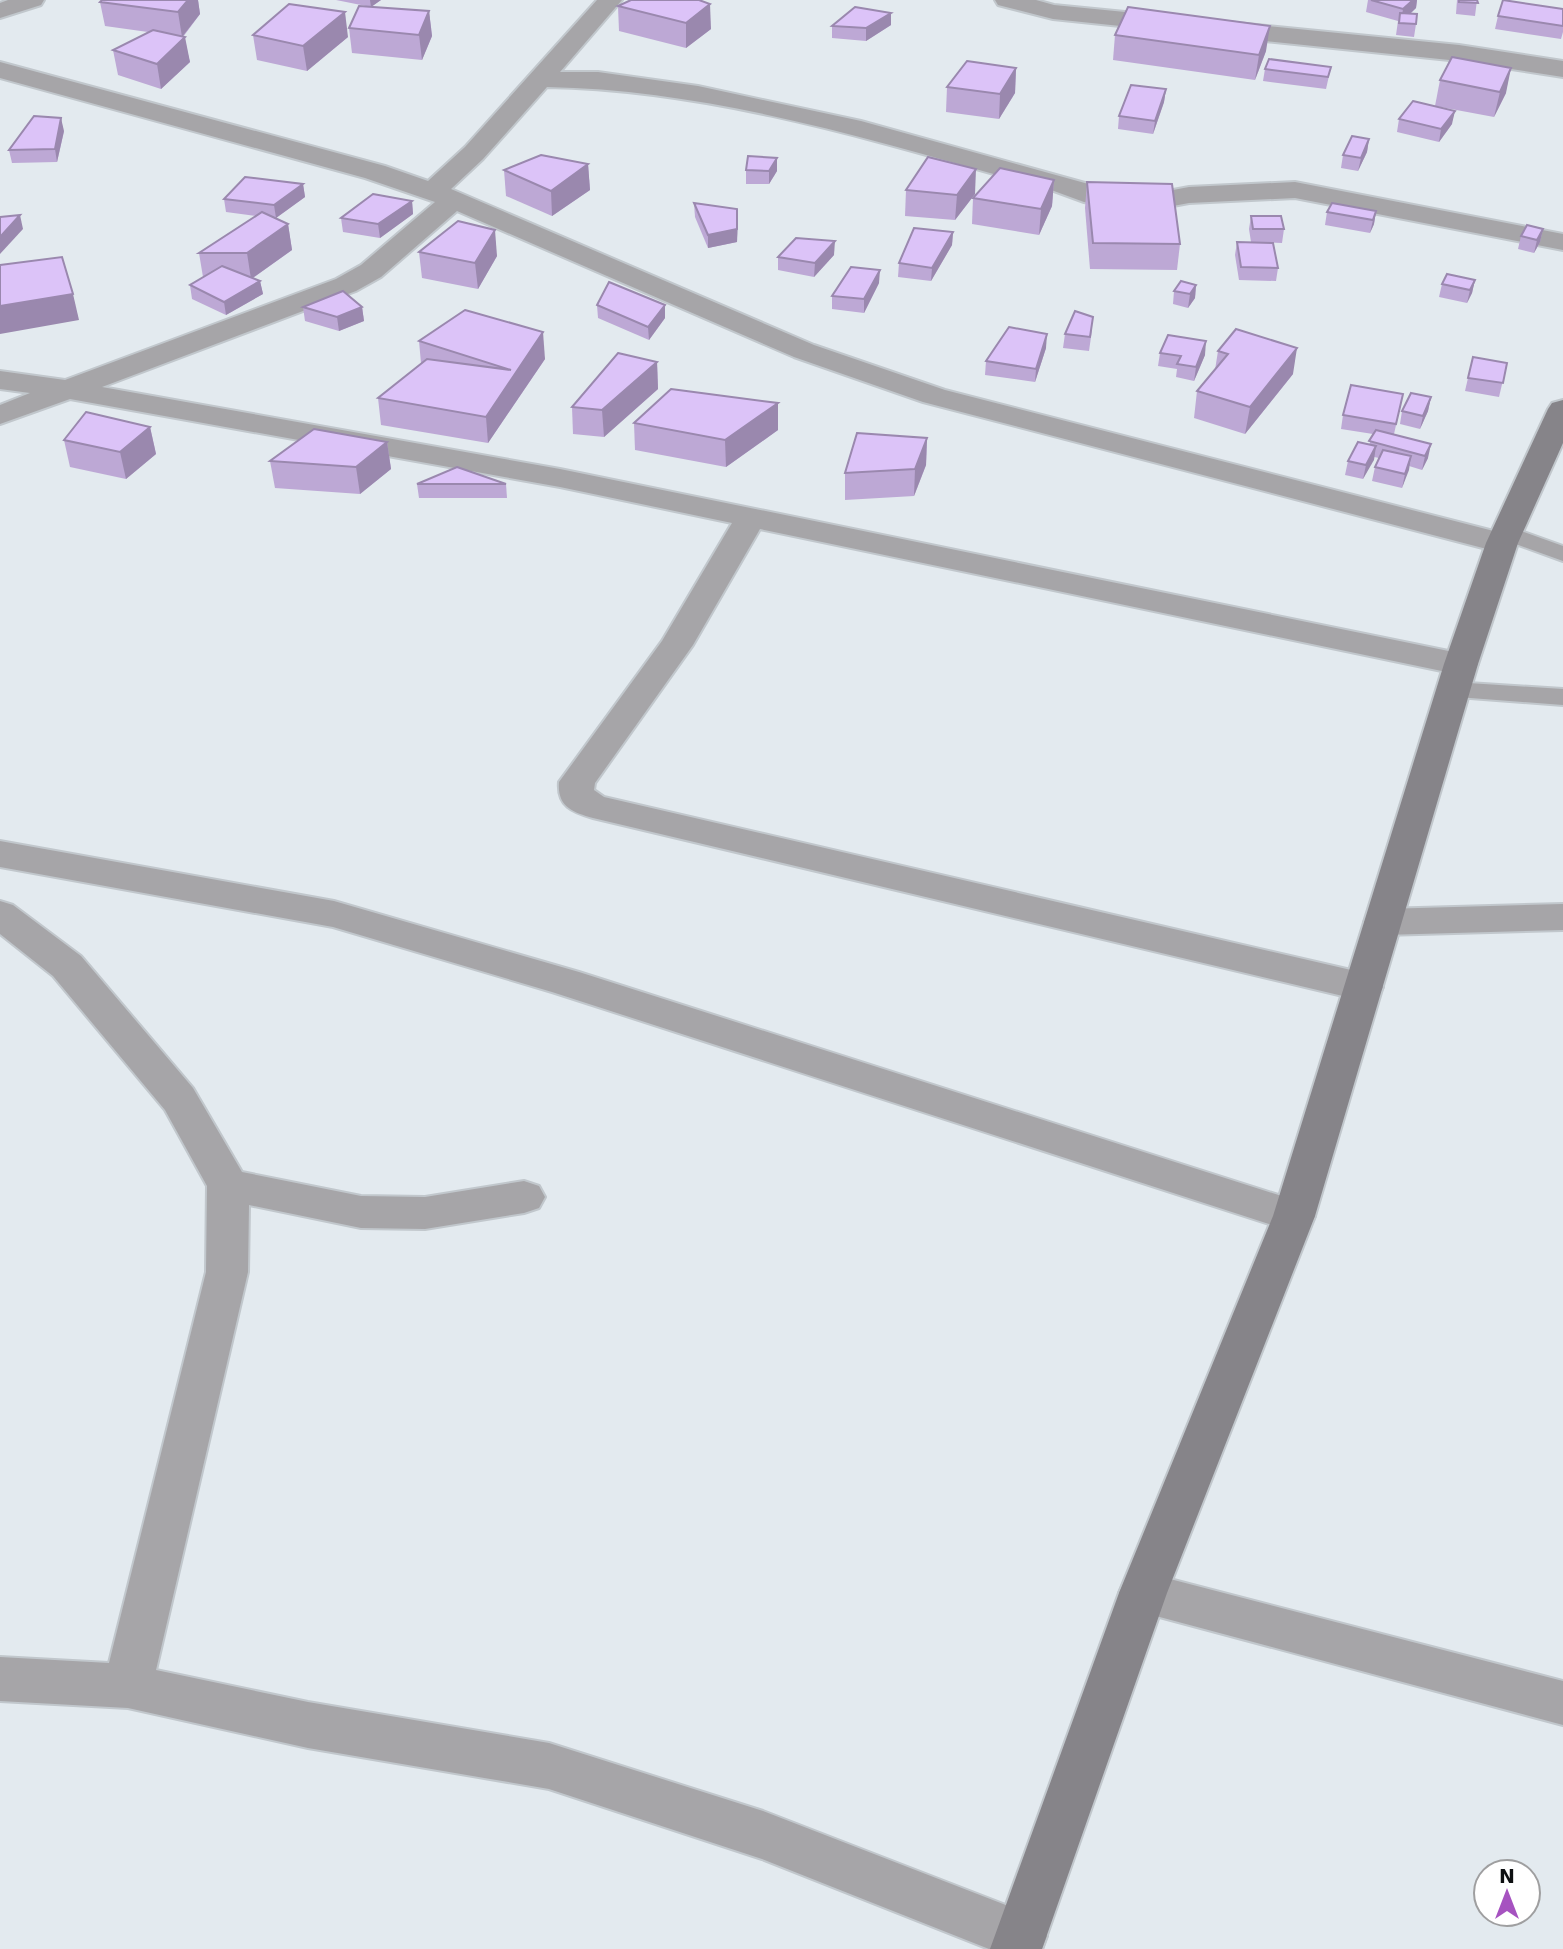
<svg xmlns="http://www.w3.org/2000/svg" width="1563" height="1949" viewBox="0 0 1563 1949" font-family="'DejaVu Sans',sans-serif">
<rect width="100%" height="100%" fill="#e3eaef"/>
<g fill="none" stroke-linecap="round" stroke-linejoin="round">
<defs>
<g id="lane">
<path d="M1507,526l56,20v15l-64,-23 -4,-5 4,-5z"/>
<path d="M1453,682l110,7v16l-119,-9 -4,-6 4,-6z"/>
</g>
<g id="street">
<path d="M8,0h36l-3,5 -41,13v-15z"/>
<path d="M597,0h25l-62,72h38l100,14 163,35 260,72h36l32,-6 106,-5 268,52v16l-268,-52 -106,5 -32,6h-36l-37,-7 -30,-11c-165,-46 -335,-101 -507,-104l-64,72 -32,30 363,156 131,45 568,146 5,7 -5,7 -11,3 -579,-151 -129,-45 -337,-146 -76,66 -25,14 -254,96 458,82 913,187 5,8 -5,8 -12,3 -701,-146 -67,116 -98,138 -1,7 10,7 760,176 14,4 5,10 -5,10 -14,4 -771,-183c-21,-6 -36,-12 -34,-36l103,-141 70,-118 -172,-36 -490,-88 -70,25v-19l30,-12 -30,-4v-18l65,9 271,-101 25,-14 74,-63 -70,-24 -365,-100v-16l385,104 43,15 37,-34z"/>
<path d="M995,0h41l18,5 405,40 104,16v16l-104,-16 -406,-42 -55,-14z"/>
<path d="M0,841l334,60 245,71 715,228 15,4 6,12 -6,12 -15,4 -742,-240 -219,-65 -333,-60z"/>
<path d="M0,901l13,4 68,51 112,132 49,84 119,24 64,1 99,-16 15,5 6,11 -6,11 -15,5 -99,16 -64,-1 -112,-23 -1,67 -92,398 152,32 241,41 214,68 276,107 8,18 -5,13h-53l-227,-90 -213,-70 -241,-41 -180,-40 -128,-7v-44l109,6 97,-391 1,-86 -42,-76 -112,-134 -53,-42z"/>
<path d="M1563,904v26l-180,5 -13,-4 -6,-9 6,-9 13,-4z"/>
<path d="M1143,1572l420,109v44l-437,-117 -7,-15 7,-15z"/>
</g>
<path id="secondary" d="M1563,400v43l-45,100 -40,121 -163,552 -148,377 -125,356h-52l129,-356 154,-377 171,-552 42,-121 62,-134 4,-6z"/>
</defs>
<!-- lane casing -->
<use href="#lane" stroke="#c1c7cc" stroke-width="4"/>
<!-- street casing -->
<use href="#street" stroke="#c1c7cc" stroke-width="4"/>
<!-- secondary casing -->
<use href="#secondary" stroke="#c1c7cc" stroke-width="4"/>
<!-- lane -->
<use href="#lane" fill="#a6a5a8" fill-rule="evenodd"/>
<!-- street -->
<use href="#street" fill="#a6a5a8" fill-rule="evenodd"/>
<!-- secondary -->
<use href="#secondary" fill="#868489" fill-rule="evenodd"/>
</g>
<!-- wall -->
<g fill="#bda8d5">
<path d="M102,0h96l2,14 -17,23 7,25 -29,27 -43,-14 -5,-25 35,-18 -43,-6 -5,-24z"/>
<path d="M336,0h45l-10,7z"/>
<path d="M1368,0h49l-1,8 -6,6 6,10 -2,13 -18,-2 2,-14 -32,-9z"/>
<path d="M1457,0h20l-2,16 -19,-2z"/>
<path d="M618,6l93,23 -25,19 -67,-17z"/>
<path d="M1563,9v23l-2,7 -66,-10 3,-13z"/>
<path d="M429,11l3,25 -10,24 -70,-7 -3,-25z"/>
<path d="M891,25l-25,16 -34,-3v-12z"/>
<path d="M253,35l95,2 -41,34 -50,-11z"/>
<path d="M1115,35l151,16 -11,29 -142,-20z"/>
<path d="M1331,67l-5,22 -63,-8 2,-12z"/>
<path d="M1016,68l-1,25 -16,26 -53,-7 1,-25z"/>
<path d="M1440,80l66,13 -12,24 -59,-11z"/>
<path d="M1166,89l-2,13 -11,32 -35,-5 1,-13z"/>
<path d="M1399,119l53,5 -13,18 -42,-10z"/>
<path d="M64,131l-7,31 -45,1 -3,-13z"/>
<path d="M1369,139l-2,13 -9,19 -17,-3 2,-13z"/>
<path d="M588,164l2,26 -38,26 -46,-20 -2,-26z"/>
<path d="M746,170l31,1 -8,13h-23z"/>
<path d="M1054,180l-2,26 -13,29 -67,-11 1,-26z"/>
<path d="M1087,182l93,62 -3,26 -87,-1 -5,-61z"/>
<path d="M303,184l2,13 -29,21h-1l13,6 4,26 -39,28 7,3 3,13 -37,21 -34,-16 -2,-14 13,-8 -4,-24 57,-37 -30,-4 -2,-13z"/>
<path d="M906,190l69,4 -20,26 -50,-4z"/>
<path d="M412,201l1,13 -33,24 -37,-6 -2,-14z"/>
<path d="M694,203l43,39 -29,6 -13,-31z"/>
<path d="M1376,211l-2,13 -4,9 -45,-8 2,-13z"/>
<path d="M1251,216l33,13 -2,14 -31,-1 -2,-13z"/>
<path d="M1543,229l-3,13 -6,11 -16,-4 3,-13z"/>
<path d="M953,232l-1,13 -21,36 -33,-4 1,-14z"/>
<path d="M1237,242l41,26 -2,13 -37,-1 -4,-25z"/>
<path d="M419,252l78,4 -19,33 -56,-11z"/>
<path d="M834,255l-20,22 -36,-7v-13z"/>
<path d="M1475,280l-3,13 -5,10 -28,-6 3,-13z"/>
<path d="M879,283l-15,30 -32,-4v-13z"/>
<path d="M1196,285l-1,13 -7,10 -15,-4 1,-13z"/>
<path d="M597,305l68,13 -16,22 -51,-22z"/>
<path d="M303,307h59l2,14 -25,10 -34,-10z"/>
<path d="M1092,330l-3,21 -26,-3 2,-14z"/>
<path d="M419,341l126,18 -57,84 -107,-18 -3,-27 43,-35z"/>
<path d="M1046,348l-11,34 -50,-7 1,-14z"/>
<path d="M1218,351l75,23 -48,60 -51,-16 3,-27 18,-21z"/>
<path d="M1160,353l45,2 -11,26 -18,-4 1,-8 -19,-3z"/>
<path d="M657,362l1,27 -54,48 -31,-3 -1,-27z"/>
<path d="M1507,363l-8,34 -34,-6 3,-13z"/>
<path d="M1403,394l-9,40 34,24 -6,12 -13,-4 -7,22 -30,-7 3,-14 4,-9 -5,-1 -11,22 -18,-4 3,-14 21,-16 4,-11 -32,-5 2,-14z"/>
<path d="M1431,397l-3,14 -8,18 -20,-5 2,-13z"/>
<path d="M778,403v27l-52,37 -91,-17 -1,-27z"/>
<path d="M150,427l6,27 -30,25 -56,-12 -6,-27z"/>
<path d="M927,438l-1,27 -12,31 -69,4v-27z"/>
<path d="M387,442l4,27 -31,25 -85,-6 -5,-27z"/>
<path d="M417,484h89l1,14h-88z"/>
</g>
<!-- shaded-wall -->
<g fill="#9a88ae">
<path d="M188,0h10l2,14 -18,23 -4,-25z"/>
<path d="M370,0h11l-10,7z"/>
<path d="M1413,0h4l-1,8 -15,14 2,-13z"/>
<path d="M710,4l1,25 -25,19v-25z"/>
<path d="M429,11l3,25 -10,24 -3,-25z"/>
<path d="M345,12l3,25 -41,34 -4,-25z"/>
<path d="M891,13v12l-25,16v-13z"/>
<path d="M1270,26l-4,25 -11,29 4,-25z"/>
<path d="M185,37l5,25 -29,27 -4,-25z"/>
<path d="M1016,68l-1,25 -16,26 1,-25z"/>
<path d="M1511,68l-5,25 -12,24 6,-25z"/>
<path d="M1166,89l-2,13 -11,32 2,-13z"/>
<path d="M1455,111l-3,13 -13,18 2,-13z"/>
<path d="M61,118l3,13 -7,31 -2,-13z"/>
<path d="M1369,139l-2,13 -9,19 3,-13z"/>
<path d="M777,158v13l-8,13v-13z"/>
<path d="M588,164l2,26 -38,26 -1,-25z"/>
<path d="M976,169l-1,25 -20,26 2,-25z"/>
<path d="M1054,180l-2,26 -13,29 2,-26z"/>
<path d="M303,184l2,13 -29,21 -2,-13z"/>
<path d="M412,201l1,13 -33,24 -2,-14z"/>
<path d="M1376,211l-2,13 -4,9 3,-13z"/>
<path d="M20,215l3,14 -23,25v-17z"/>
<path d="M738,223l-1,19 -29,6v-13z"/>
<path d="M288,224l4,26 -41,29 -4,-26z"/>
<path d="M1543,229l-3,13 -6,11 3,-13z"/>
<path d="M495,230l2,26 -19,33 -3,-26z"/>
<path d="M953,232l-1,13 -21,36 1,-13z"/>
<path d="M835,241l-1,14 -20,22 1,-14z"/>
<path d="M880,270l-1,13 -15,30v-14z"/>
<path d="M1475,280l-3,13 -5,10 3,-13z"/>
<path d="M260,281l3,13 -37,21 -2,-13z"/>
<path d="M1196,285l-1,13 -7,10 2,-14z"/>
<path d="M73,294l6,26 -79,14v-28z"/>
<path d="M665,305v13l-16,22 -1,-13z"/>
<path d="M362,307l2,14 -25,10 -2,-14z"/>
<path d="M543,332l2,27 -57,84 -2,-26z"/>
<path d="M1047,334l-1,14 -11,34 1,-13z"/>
<path d="M1206,341l-1,14 -11,26 2,-14z"/>
<path d="M1297,348l-4,26 -48,60 5,-27z"/>
<path d="M657,362l1,27 -54,48 -2,-27z"/>
<path d="M1431,397l-3,14 -8,18 3,-13z"/>
<path d="M778,403v27l-52,37 -1,-27z"/>
<path d="M150,427l6,27 -30,25 -6,-27z"/>
<path d="M927,438l-1,27 -12,31 1,-27z"/>
<path d="M387,442l4,27 -31,25 -4,-27z"/>
<path d="M1431,444l-3,14 -6,12 3,-14z"/>
<path d="M1376,446l-2,14 -11,19 3,-14z"/>
<path d="M1411,456l-2,14 -7,18 3,-14z"/>
</g>
<!-- building -->
<g fill="#dcc3f8" stroke="#9a88ae" stroke-width="2">
<path d="M102,0h86l-10,12 -78,-10z"/>
<path d="M631,0h68l11,4 -24,19 -68,-17z"/>
<path d="M1371,0h42l-10,9z"/>
<path d="M1459,0h18l1,3 -19,-1z"/>
<path d="M1503,0l60,9v17l-65,-10z"/>
<path d="M289,4l56,8 -42,34 -50,-11z"/>
<path d="M359,6l70,5 -10,24 -70,-7z"/>
<path d="M855,7l36,6 -25,15 -34,-2z"/>
<path d="M1128,7l142,19 -11,29 -144,-20z"/>
<path d="M1400,13l17,1 -1,10 -17,-1z"/>
<path d="M153,30l32,7 -28,27 -44,-14z"/>
<path d="M1452,57l59,11 -11,24 -60,-12z"/>
<path d="M1269,59l62,8 -3,10 -63,-8z"/>
<path d="M967,61l49,7 -16,26 -53,-7z"/>
<path d="M1131,85l35,4 -11,32 -36,-5z"/>
<path d="M1413,101l42,10 -14,18 -42,-10z"/>
<path d="M34,116l27,2 -6,31 -46,1z"/>
<path d="M1352,136l17,3 -8,19 -18,-3z"/>
<path d="M541,155l47,9 -37,27 -47,-21z"/>
<path d="M748,156l29,2 -8,13 -23,-1z"/>
<path d="M928,157l48,12 -19,26 -51,-5z"/>
<path d="M1000,168l54,12 -13,29 -68,-11z"/>
<path d="M245,177l58,7 -29,21 -50,-6z"/>
<path d="M1087,182l85,2 8,60 -87,-1z"/>
<path d="M373,194l39,7 -34,23 -37,-6z"/>
<path d="M694,203l43,6v20l-29,6z"/>
<path d="M1332,203l44,8 -3,9 -46,-8z"/>
<path d="M262,212l26,12 -41,29h-48z"/>
<path d="M20,215l-20,22v-20z"/>
<path d="M1251,216h30l3,13h-31z"/>
<path d="M458,221l37,9 -20,33 -56,-11z"/>
<path d="M1527,225l16,4 -6,11 -16,-4z"/>
<path d="M914,228l39,4 -21,36 -33,-5z"/>
<path d="M796,238l39,3 -20,22 -37,-6z"/>
<path d="M1237,242l36,1 5,25 -37,-1z"/>
<path d="M62,257l11,37 -73,12v-41z"/>
<path d="M222,266l38,15 -36,21 -34,-17z"/>
<path d="M851,267l29,3 -16,29 -32,-3z"/>
<path d="M1447,274l28,6 -5,10 -28,-6z"/>
<path d="M1181,281l15,4 -6,9 -16,-3z"/>
<path d="M609,282l56,23 -17,22 -51,-22z"/>
<path d="M343,291l19,16 -25,10 -34,-10z"/>
<path d="M465,310l78,22 -57,85 -108,-19 49,-39 84,11 -92,-29z"/>
<path d="M1075,311l18,6 -3,20 -25,-3z"/>
<path d="M1009,327l38,7 -11,35 -50,-8z"/>
<path d="M1236,329l61,19 -47,59 -53,-16 31,-37 -10,-3z"/>
<path d="M1168,335l38,6 -10,26 -19,-3 4,-8 -21,-3z"/>
<path d="M618,353l39,9 -55,48 -30,-3z"/>
<path d="M1473,357l34,6 -4,20 -35,-5z"/>
<path d="M1351,385l52,9 -7,30 -53,-9z"/>
<path d="M671,389l107,14 -53,37 -91,-17z"/>
<path d="M1411,393l20,4 -8,19 -21,-5z"/>
<path d="M86,412l64,15 -30,25 -56,-12z"/>
<path d="M314,429l73,13 -31,25 -86,-6z"/>
<path d="M1376,430l55,14 -6,12 -56,-15z"/>
<path d="M857,433l70,5 -12,31 -70,4z"/>
<path d="M1358,442l18,4 -10,19 -18,-4z"/>
<path d="M1383,450l28,6 -6,18 -30,-7z"/>
<path d="M457,467l49,17h-89z"/>
</g>
<!-- north arrow -->
<g transform="translate(1507 1893)"><circle r="33" fill="#ffffff" stroke="#9f9fa0" stroke-width="2"/>
<path d="M0-5L12 26L0 18L-12 26Z" fill="#a652c0"/>
<text y="-10" font-size="19" font-weight="bold" text-anchor="middle" fill="#0e1012">N</text>
</g>
</svg>
